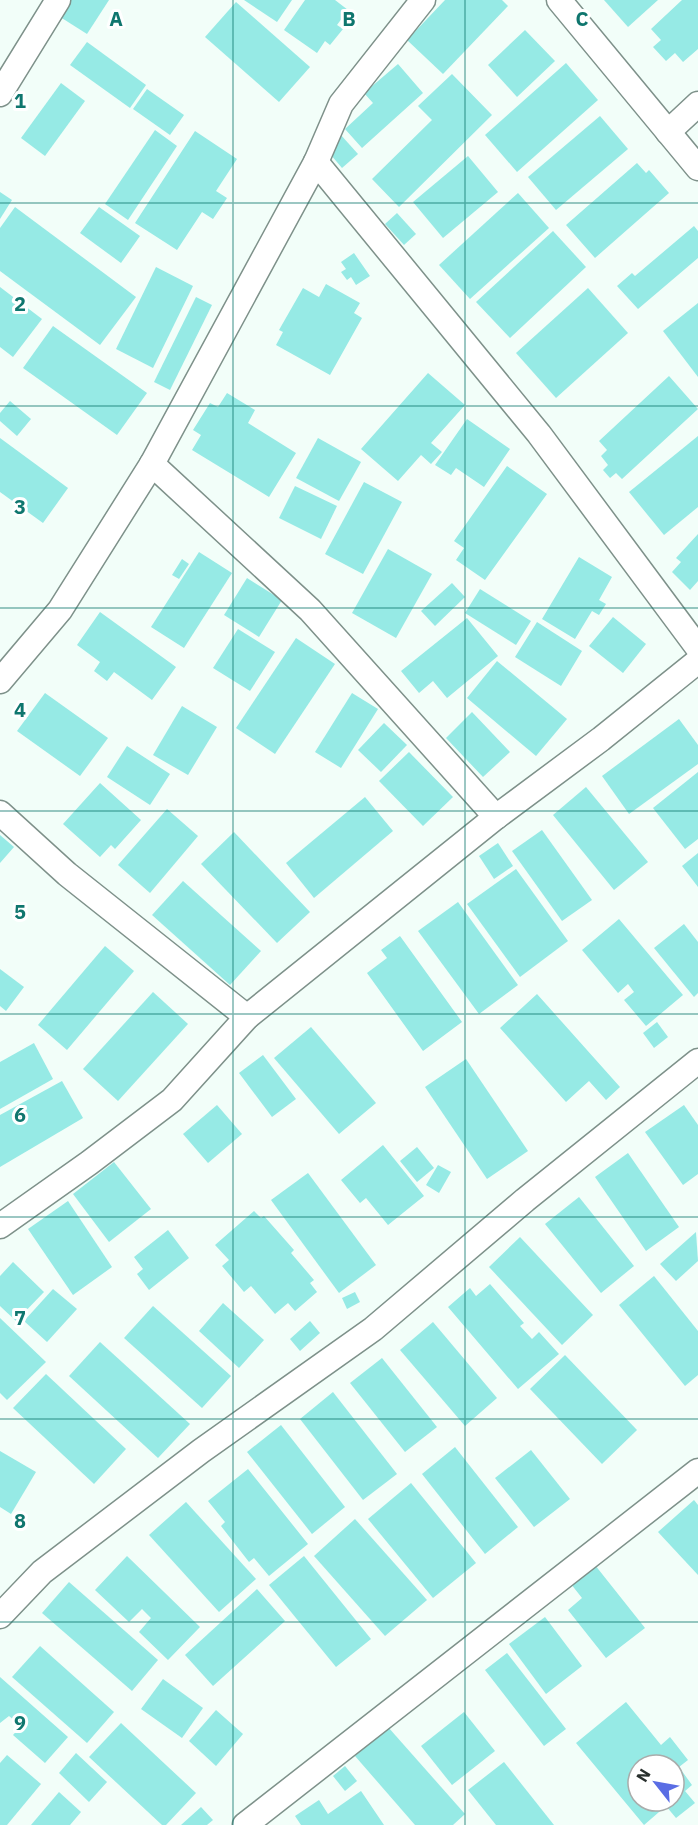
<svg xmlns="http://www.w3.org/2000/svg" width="698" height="1825" viewBox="0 0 698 1825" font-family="'IBM Plex Sans',sans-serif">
<rect width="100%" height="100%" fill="#f2fef9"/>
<!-- building -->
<g fill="#96eae5" fill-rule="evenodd">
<path d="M66,0h43l-22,34 -30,-19z"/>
<path d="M244,0h48l-15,22z"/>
<path d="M305,0h30l13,10 -11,15 6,4 -13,16 -5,-4 -8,12 -33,-23z"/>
<path d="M445,0h57l6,6 -65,68 -36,-34z"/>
<path d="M604,0h54l-30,27z"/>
<path d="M682,0h16v49l-15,13 -8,-9 -9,8 -13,-14 8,-7 -10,-11z"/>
<path d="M236,2l74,65 -31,35 -74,-65z"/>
<path d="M525,30l30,31 -38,36 -29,-32z"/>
<path d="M87,42l59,43 -16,23 -60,-43z"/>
<path d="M566,63l32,37 -81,72 -32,-37z"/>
<path d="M398,64l25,29 -61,55 -17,-19 28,-26 -9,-10z"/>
<path d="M452,74l40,41 -93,92 -27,-28 60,-59 -14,-14z"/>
<path d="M61,83l24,18 -40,55 -24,-18z"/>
<path d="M147,89l37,26 -14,20 -37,-26z"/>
<path d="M600,116l28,33 -72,61 -28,-33z"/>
<path d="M155,130l22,16 -49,74 -23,-16z"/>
<path d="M195,131l42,28 -21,32 11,7 -14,21 -11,-7 -25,38 -42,-27z"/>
<path d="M340,134l18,20 -16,14 -17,-20z"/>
<path d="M468,156l30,36 -55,46 -30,-36z"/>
<path d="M637,163l9,10 3,-3 20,23 -74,65 -29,-33z"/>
<path d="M0,192l12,8 -12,19z"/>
<path d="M518,193l31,35 -79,71 -31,-34z"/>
<path d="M15,207l121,90 -36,48 -100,-74v-43z"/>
<path d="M99,207l41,29 -19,27 -41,-30z"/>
<path d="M397,213l19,21 -12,11 -19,-21z"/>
<path d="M694,226l4,5v27l-60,51 -21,-23 15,-13 3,3z"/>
<path d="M553,231l33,36 -76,71 -34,-36z"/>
<path d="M354,253l16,23 -14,9 -5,-8 -4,3 -6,-8 5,-3 -5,-7z"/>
<path d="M156,267l37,19 -40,82 -37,-19z"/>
<path d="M326,284l34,19 -6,10 8,5 -32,57 -54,-30 7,-13 -4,-2 24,-42 16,9z"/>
<path d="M0,287l42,32 -29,38 -13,-10z"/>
<path d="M588,288l40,45 -72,65 -40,-45z"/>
<path d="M196,297l16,8 -42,85 -16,-8z"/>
<path d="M698,303v74l-35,-46z"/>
<path d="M53,326l94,67 -30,42 -94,-67z"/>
<path d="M428,373l37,32 -34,38 11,9 -11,12 -10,-9 -23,26 -37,-32z"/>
<path d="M669,376l29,33 -76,70 -6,-6 -6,5 -7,-8 5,-5 -7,-9 6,-6 -8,-9z"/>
<path d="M227,393l28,17 -7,13 48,30 -27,44 -77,-47 9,-15 -8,-5 17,-27 8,4z"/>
<path d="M10,401l21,18 -14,17 -17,-15v-8z"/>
<path d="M467,419l43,30 -26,38 -28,-19 -5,7 -16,-10z"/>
<path d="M698,436v71l-34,28 -35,-43z"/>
<path d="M0,438l68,50 -25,35 -43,-31z"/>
<path d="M318,438l43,24 -22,39 -43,-23z"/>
<path d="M507,466l40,28 -62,86 -29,-20 8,-12 -10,-7z"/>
<path d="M364,482l38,20 -39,72 -38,-20z"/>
<path d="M295,486l42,20 -16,33 -42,-21z"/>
<path d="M698,534v47l-8,9 -18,-18 9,-10 -5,-4z"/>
<path d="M388,549l44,25 -36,64 -44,-25z"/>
<path d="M199,552l33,21 -48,75 -33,-21z"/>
<path d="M579,557l33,20 -13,23 7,4 -7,11 -7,-4 -17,28 -33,-20z"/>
<path d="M182,559l7,5 -10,15 -7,-4z"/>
<path d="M247,578l35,22 -23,37 -35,-22z"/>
<path d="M452,583l13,14 -30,29 -14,-15z"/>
<path d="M480,589l51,32 -15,24 -51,-32z"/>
<path d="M100,612l76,55 -24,33 -38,-28 -7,9 -13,-10 6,-9 -23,-17z"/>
<path d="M613,617l33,27 -23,29 -34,-27z"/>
<path d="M467,618l31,38 -51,42 -14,-17 -14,12 -18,-22z"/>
<path d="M537,622l45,29 -21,35 -46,-29z"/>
<path d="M238,629l37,23 -25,39 -37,-23z"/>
<path d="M296,638l39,26 -60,90 -39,-26z"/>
<path d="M497,661l70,58 -31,37 -69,-58z"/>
<path d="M45,693l63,45 -28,38 -63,-45z"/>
<path d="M352,693l26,16 -37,59 -26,-16z"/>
<path d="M182,706l35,21 -29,48 -35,-20z"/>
<path d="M472,712l38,40 -27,25 -37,-39z"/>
<path d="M679,719l19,26v19l-69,50 -27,-38z"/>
<path d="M384,723l23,22 -26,27 -23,-22z"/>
<path d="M127,746l43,28 -20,31 -43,-28z"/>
<path d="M409,752l44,45 -30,29 -44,-45z"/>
<path d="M698,772v67l-13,10 -32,-41z"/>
<path d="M100,783l41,37 -26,29 -4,-4 -11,12 -37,-33z"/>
<path d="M586,787l62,75 -34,28 -61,-75z"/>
<path d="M365,797l28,34 -79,67 -28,-35z"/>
<path d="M167,809l31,27 -48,57 -32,-28z"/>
<path d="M542,830l50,70 -30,21 -50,-70z"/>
<path d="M234,832l76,80 -33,31 -76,-79z"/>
<path d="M0,835l14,12 -14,16z"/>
<path d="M498,843l15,23 -19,13 -15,-23z"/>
<path d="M698,853v34l-16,-21z"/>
<path d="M516,869l52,72 -48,36 -53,-73z"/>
<path d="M183,881l78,70 -31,34 -78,-70z"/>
<path d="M458,902l60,83 -39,29 -61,-83z"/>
<path d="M619,919l64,76 -37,31 -22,-26 10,-8 -6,-8 -10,9 -36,-43z"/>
<path d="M684,924l14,18v51l-4,4 -40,-49z"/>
<path d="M400,936l62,86 -39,29 -56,-78 20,-15 -6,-8z"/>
<path d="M105,946l29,25 -67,79 -29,-25z"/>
<path d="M0,969l24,18 -18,24 -6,-5z"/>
<path d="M153,992l35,32 -70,77 -35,-32z"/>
<path d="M537,994l83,93 -14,13 -17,-19 -23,21 -66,-74z"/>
<path d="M657,1022l11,15 -14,11 -11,-15z"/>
<path d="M311,1027l65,76 -37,31 -65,-76z"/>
<path d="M34,1043l19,36 -53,30v-47z"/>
<path d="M263,1055l33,44 -24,18 -33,-44z"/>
<path d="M466,1059l62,92 -41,28 -62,-92z"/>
<path d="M62,1081l21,37 -83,49v-52z"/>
<path d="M217,1105l25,29 -34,29 -25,-29z"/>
<path d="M684,1105l14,20v49l-15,11 -38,-53z"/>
<path d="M383,1145l41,51 -36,29 -22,-27 -6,5 -19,-23z"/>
<path d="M417,1147l17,21 -17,14 -17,-21z"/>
<path d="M628,1153l51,74 -33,24 -51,-74z"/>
<path d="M114,1162l37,47 -42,33 -36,-48z"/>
<path d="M438,1165l13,7 -12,21 -13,-8z"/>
<path d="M308,1173l68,92 -37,28 -68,-93z"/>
<path d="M579,1197l55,69 -33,27 -56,-69z"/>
<path d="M68,1201l44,66 -39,28 -45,-66z"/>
<path d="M254,1211l7,7 3,-2 30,34 -3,3 23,27 -4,3 7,9 -22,19 -7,-8 -13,11 -24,-28 -7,6 -22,-26 7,-6 -14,-15z"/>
<path d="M168,1230l21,28 -40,32 -12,-16 6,-5 -9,-12z"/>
<path d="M696,1232l2,29 -22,20 -16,-17z"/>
<path d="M520,1237l73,78 -31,30 -73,-78z"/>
<path d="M13,1262l31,30 -28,29 -16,-15v-30z"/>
<path d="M654,1276l44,55v44l-13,11 -66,-81z"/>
<path d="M490,1284l34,39 -4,3 12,13 7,-7 20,22 -41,35 -70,-82 22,-19 6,8z"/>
<path d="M53,1289l24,20 -30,33 -23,-21z"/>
<path d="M355,1292l5,10 -13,7 -5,-11z"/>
<path d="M223,1303l41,37 -25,28 -40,-37z"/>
<path d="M153,1306l78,70 -29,32 -78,-70z"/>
<path d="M0,1318l46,44 -39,38 -7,-7z"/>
<path d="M310,1321l10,12 -20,18 -10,-12z"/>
<path d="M433,1322l64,76 -32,28 -65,-76z"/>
<path d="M100,1342l90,82 -32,34 -89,-82z"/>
<path d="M565,1355l72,75 -35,34 -72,-75z"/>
<path d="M382,1358l55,69 -32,25 -55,-69z"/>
<path d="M46,1374l80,75 -32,35 -81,-76z"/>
<path d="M333,1392l64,82 -34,26 -63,-81z"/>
<path d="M281,1425l64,82 -33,27 -65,-82z"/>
<path d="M455,1447l63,80 -33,27 -63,-80z"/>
<path d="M531,1450l39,49 -36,28 -39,-49z"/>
<path d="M0,1451l36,21 -25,42 -11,-7z"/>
<path d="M248,1469l60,75 -39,32 -15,-18 -5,4 -28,-36 4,-4 -17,-21z"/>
<path d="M411,1483l65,80 -43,35 -65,-79z"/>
<path d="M694,1500l4,5v70l-40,-43z"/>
<path d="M186,1502l70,77 -37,33 -70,-77z"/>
<path d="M355,1519l72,81 -42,36 -71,-80z"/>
<path d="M127,1556l73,71 -32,33 -29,-28 12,-14 -9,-9 -13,13 -34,-32z"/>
<path d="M304,1556l67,83 -35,28 -67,-82z"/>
<path d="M591,1560l54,68 -39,30 -38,-48 14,-12 -15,-19z"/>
<path d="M69,1582l89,78 -26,31 -90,-78z"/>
<path d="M257,1589l28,32 -72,65 -28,-31z"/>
<path d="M545,1617l37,49 -36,28 -37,-50z"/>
<path d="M40,1646l74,66 -27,31 -75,-66z"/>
<path d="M507,1653l59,76 -22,17 -59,-76z"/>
<path d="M0,1677l68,60 -23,26 -32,-28 8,-9 -12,-10 -9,7z"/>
<path d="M163,1679l40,29 -21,30 -41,-29z"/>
<path d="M626,1702l35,43 9,-8 18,23 -9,7 13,18 -7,6 10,12 -19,15 -10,-12 -22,19 -68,-82zM638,1765h36v36h-36z"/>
<path d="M216,1710l27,24 -27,32 -27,-25z"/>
<path d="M464,1712l31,39 -43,34 -31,-39z"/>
<path d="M121,1723l75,70 -30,32h-4l-73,-68z"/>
<path d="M388,1727l77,87 -12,11h-38l-60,-69z"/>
<path d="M76,1753l31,29 -18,20 -30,-29z"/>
<path d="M7,1755l34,29 -34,41h-7v-62z"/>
<path d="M504,1762l50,63h-58l-28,-35z"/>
<path d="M345,1766l12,15 -12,10 -12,-15z"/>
<path d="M361,1791l23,34h-83l-6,-9 24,-16 9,14z"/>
<path d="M59,1792l22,20 -11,13h-39z"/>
<path d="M201,1807l12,13 -6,5h-26z"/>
</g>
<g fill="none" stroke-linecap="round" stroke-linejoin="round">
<defs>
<g id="minor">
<path d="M559,0l139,168"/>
<path d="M0,94l58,-94"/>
<path d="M668,132l30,-28"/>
<path d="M316,162l223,272 159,214"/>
<path d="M152,464l158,146 186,207"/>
<path d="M0,681l60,-71 92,-146 164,-302 25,-58 82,-104"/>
<path d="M0,813l67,61 180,143"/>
<path d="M0,1226l89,-63 83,-63 75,-83 249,-200 105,-78 97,-78"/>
<path d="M0,1616l42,-44 159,-121 172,-122 152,-129 173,-139"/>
<path d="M245,1825l453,-354"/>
</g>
</defs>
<!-- minor casing -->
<use href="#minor" stroke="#7e918a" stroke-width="27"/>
<!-- minor -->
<use href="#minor" stroke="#fff" stroke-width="24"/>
</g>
<!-- grid -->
<path fill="none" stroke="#0f766e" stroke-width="1.5" stroke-opacity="0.55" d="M233,0v1825M465,0v1825M0,203h698M0,406h698M0,608h698M0,811h698M0,1014h698M0,1217h698M0,1419h698M0,1622h698"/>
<g font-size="20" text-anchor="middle" font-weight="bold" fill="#0f766e" stroke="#fff" stroke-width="6" stroke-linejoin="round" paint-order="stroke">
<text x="116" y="26">A</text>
<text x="349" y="26">B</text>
<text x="582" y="26">C</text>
<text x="20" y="108">1</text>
<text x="20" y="311">2</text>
<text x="20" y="514">3</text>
<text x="20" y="717">4</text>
<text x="20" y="919">5</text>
<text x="20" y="1122">6</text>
<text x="20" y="1325">7</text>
<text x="20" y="1528">8</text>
<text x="20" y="1730">9</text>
</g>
<!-- north arrow -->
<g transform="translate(656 1783) rotate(301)"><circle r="28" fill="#ffffff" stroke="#a9acab" stroke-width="1.5"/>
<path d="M0-4.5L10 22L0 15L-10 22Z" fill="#5a6de4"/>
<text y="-9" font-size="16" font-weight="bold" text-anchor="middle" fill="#29302d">N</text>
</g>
</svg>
